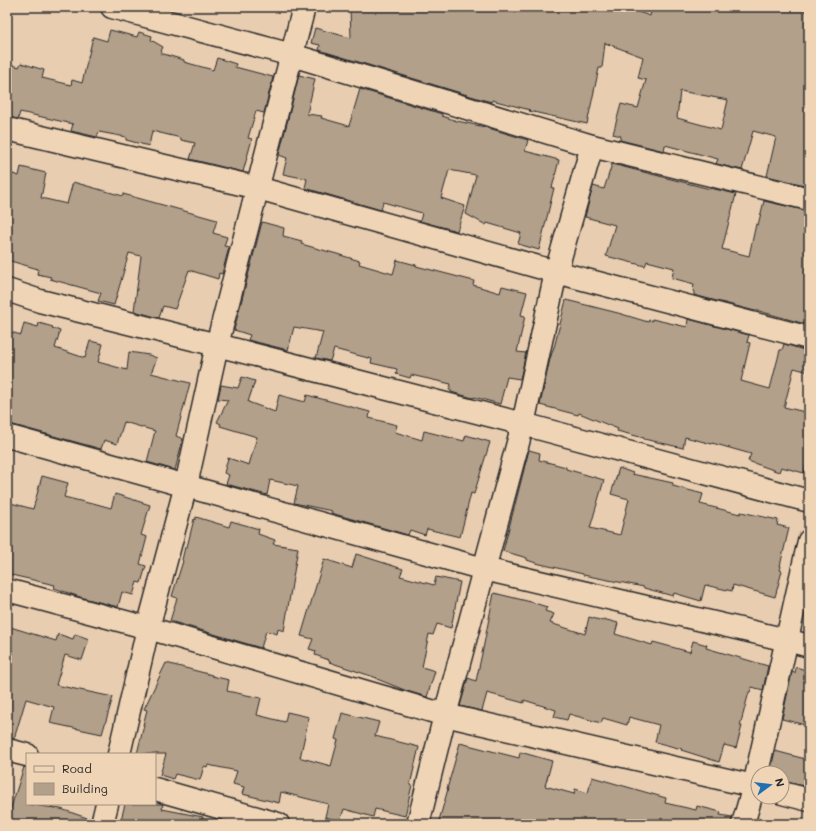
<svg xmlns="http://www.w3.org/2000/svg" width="816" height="831" viewBox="0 0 816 831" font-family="Mali,sans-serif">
<rect width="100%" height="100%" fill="#e8cdb0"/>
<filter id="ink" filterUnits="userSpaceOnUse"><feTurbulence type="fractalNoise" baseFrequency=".025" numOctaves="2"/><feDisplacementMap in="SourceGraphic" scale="8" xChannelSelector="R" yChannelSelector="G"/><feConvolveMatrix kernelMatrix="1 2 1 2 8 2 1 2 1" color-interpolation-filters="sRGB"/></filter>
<g filter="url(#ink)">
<!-- building -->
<g fill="#b3a08b" stroke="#2b2b2b" fill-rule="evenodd">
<path d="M350,7h144l21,6 2,-6h107l26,9 2,-9h124l33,4v175l-42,-10 9,-39 -23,-6 -11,39 -26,-6 2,-5 -53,-14 -1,6 -44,-11 1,-4 -8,-2 8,-30 17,4 8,-28 -8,-2 5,-21 -38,-14 -3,25h-3l-12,56 -58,-13 1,-1 -38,-10v2l-8,-2 -165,-50 1,-5 -9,-2 4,-15 36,10zM680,91l48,9 -7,30 -44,-12z"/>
<path d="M110,30l27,7 2,-5 13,4 -1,4 12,7 -3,6 24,7v2l29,8 4,-12 19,6 -1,3 38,10 -9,36 -8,-2 -8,27 4,1 -9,33 -53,-13 5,-16 -14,-3v-2l-29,-7 -3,15 -23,-6v-3l-27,-5 -2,5 -26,-6 2,-7 -53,-12 -2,7 -11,-2v-54l12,4 2,-4 23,7 -2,8 29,7 1,-5 10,3 11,-46 14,4z"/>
<path d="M299,75l16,4 -8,35 15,2 -1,2 28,8 11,-37 82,25v2l15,5 28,6 43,13 -3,11 34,9 -7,28h2l-15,62 -21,-6 3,-11 -34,-10 -1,2 -20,-11 10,-39 -27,-5 -8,28 24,8 -8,25 -37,-10 2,-8 -39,-11 -2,8 -76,-22 2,-9 -24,-5 4,-16 -8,-3z"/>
<path d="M612,164l98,25v-1l26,6 -14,55 27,7 7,-32 2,1 6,-24 45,10v114l-50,-14h-4l-61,-16v-3l-1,-1 1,-7 -22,-6 2,-10 -27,-7 -2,5 -39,-10 9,-31 -30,-8 8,-31 11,3z"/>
<path d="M21,167l25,6 -5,25 26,6 6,-22 50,14v-2l94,26 -4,13 14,4 -3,9 5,1 -7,27 -3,-1 -1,6 -29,-9 -14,39 -12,-3 -4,12 -25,-7 7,-55 -12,-3 -15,52 -16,-4 3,-8 -51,-14 1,-2 -14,-3 1,-5 -31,-9v-88l12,4z"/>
<path d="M262,222l22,6 -1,8 19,5 -1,3 36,10 23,7 -1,3 34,10 4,-14 19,5v1l58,15 -1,4 27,8 2,-7 25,6 -6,23 4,1 -8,36 9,1 -6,26 -13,-2 -7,27 -26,-7 -1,1 -22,-6v-2h-2l2,-6 -40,-9 -1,3 -14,-4 1,-5 -26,-6 1,-4 -38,-10 -4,12 -14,-3 7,-26 -29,-5 -6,23 -40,-10 2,-5 -16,-5z"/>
<path d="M566,300l52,13 30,9 1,-2 3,1v-2l35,8 1,-8 61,16 -2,7 3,1 -9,38 29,8 10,-39h2l2,-6 20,6 -1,2 6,2v18l-15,-4 -10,39 25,6v38l-5,22 -23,-6 -2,5 -31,-11 3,-7 -39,-11v1l-27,-7 -2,11 -39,-9v-1l-27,-7 1,-2 -39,-16 -1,2 -38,-10 10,-46 5,-15z"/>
<path d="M24,323l14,4 1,-4 14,4 -1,1 8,3 -5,17 30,10 5,-17 13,3 -5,18 29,8 2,-18 20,3 8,3 -6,15 39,10 -14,53 7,3 -8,31 -28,-8 8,-31 -31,-9 -7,22 -13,-4 -3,9 -91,-25h-3v-93l14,4z"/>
<path d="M242,377l13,4 -7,21 27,10 4,-17 26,7 2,-7 63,17 -1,6 28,7 -2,7 27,8 2,-9 40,10 2,-6 24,7 -16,52 -3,-1 -11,44 -33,-8 -2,6 -15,-5 -2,5 -77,-22 1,-2 -38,-8 4,-17 -28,-6 -3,15 -41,-11 3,-9 -5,-2 4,-15 21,7 8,-28 -37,-11 1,-2 -4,-2 11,-22 -10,-1 3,-14 17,3z"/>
<path d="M529,450l11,3 -1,7 27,7v2l38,11 -14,48 30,7 9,-36 -18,-5 8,-26 14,5 -1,1 41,9v3l30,8 -3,10 40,10 1,-2 37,8 -1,5 12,3 -9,38h1l-1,4 2,1 -7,26 -42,-12 -1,6 -27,-6 -4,16 -27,-8 -1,3 -29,-8v-1l-61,-12v-1l-47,-11 -9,-3v-2l-24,-7z"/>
<path d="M42,476l26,7 -4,14 28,7 1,-1 18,5 4,-14 35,11 -9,30 6,2 -7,27 6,2 -5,17 -4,-1 -4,13 -11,-3 -4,15 -38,-10 -26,-9 1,-3 -48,-11v-72l26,7z"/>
<path d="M196,517l33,10 2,-6 28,8 -1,5 17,6 -2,4 25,4 -14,83 -6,-2 -1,5 -11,-3 -5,17 -91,-27 7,-23 -5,-2 11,-35 -1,-1 3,-13h2l7,-28 1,1z"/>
<path d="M356,554l47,15 -3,7 34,9 2,-8 24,5 -9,46 -14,-4 -4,11 -4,-1 -7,33 13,4 -8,26 -20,-6 -30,-12v-1l-48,-16v-2l-14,-5 1,-4 -7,-2 4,-10 -12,-3 23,-77 28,9z"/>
<path d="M494,593l37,9 16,5 -2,4 9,3 -4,9 35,11 4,-17 14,4v-2l15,4 -3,11 37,11 1,-3 37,10 3,-11 14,4 -1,3 62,18 -5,24 -11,-3 -2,5h-1l-9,34h2l-6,22 -12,-3 -5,17 -38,-12 1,-1 -27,-7 4,-17 -30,-8 -2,8 -24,-7 -2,5 -32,-9 -2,6 -13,-3 2,-7 -32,-10v3l-37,-10 -5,18 -22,-5 8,-28 8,3 7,-32z"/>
<path d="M7,626l49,15 2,-7 15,5 2,-5 14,5 -7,21 -17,-5 -9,30 57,12 -11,37 -52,-11 4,-16 -28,-8 -12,40 -7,-1z"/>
<path d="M166,663l46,12v1l17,4 -2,11 34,7 -4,17 28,7 2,-10 22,5 -9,41h2l29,8 7,-26 -3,-1 7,-26 37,9 -4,14 44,11 -9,38h2l-7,31 -30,-7 -2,8 -29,-8 -4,12 -15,-4 3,-13 -47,-12 -2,11 -37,-9 2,-7 -11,-3 4,-13 -29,-6 -1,2 -3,-1 -4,14 -25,-6 -2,5 -13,-4 6,-21h-29l7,-29h-1l4,-15 -3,-1z"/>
<path d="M796,667l13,4v55l-27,-7 10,-47 3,1z"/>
<path d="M460,743l59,15 1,-6 32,9 -7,25 29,8 1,-5 13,4 4,-16 74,21 -1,5 31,7 1,-4 24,6 -1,3 12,2 -1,7h-293l10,-35h-1z"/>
<path d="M775,751l34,9v27l-27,-6v-8h-12z"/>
<path d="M24,767l3,1v36l34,5 29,10v5h-83v-4z"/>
<path d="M125,804h38l-1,5 41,8 -1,7h-82z"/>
</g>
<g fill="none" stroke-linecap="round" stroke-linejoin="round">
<defs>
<g id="minor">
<path d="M112,7l180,48 300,91 217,53"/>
<path d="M7,129l251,59 298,84 253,66"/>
<path d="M7,290l33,11 177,44 306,79 286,77"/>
<path d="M7,436l477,133 303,71 22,6"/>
<path d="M7,590l141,38 297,87 313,72"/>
<path d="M7,750l20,5"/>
<path d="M119,754l29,-126 38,-143 31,-140 87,-338"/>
<path d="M155,789l123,35"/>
<path d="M782,793l27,7"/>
<path d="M102,824l5,-20"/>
<path d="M418,824l27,-109 78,-291 33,-152 36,-126"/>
<path d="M743,824l11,-38 55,-245"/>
</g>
</defs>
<!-- minor casing -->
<use href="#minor" stroke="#2b2b2b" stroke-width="25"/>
<!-- minor -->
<use href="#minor" stroke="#f0d4b6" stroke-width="22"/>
</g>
</g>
<!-- margin -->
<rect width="816" height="831" fill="none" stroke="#f0d4b6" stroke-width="24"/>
<rect x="12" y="12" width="792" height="807" fill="none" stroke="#2b2b2b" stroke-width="1.5" filter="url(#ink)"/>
<!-- legend -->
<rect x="26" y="753" width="130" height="52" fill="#f0d4b6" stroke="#a1907e"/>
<rect x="34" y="766" width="20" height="6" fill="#f0d4b6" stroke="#a1907e"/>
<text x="62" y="773" font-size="12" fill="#2b2b2b">Road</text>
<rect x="34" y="783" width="20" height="12" fill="#b3a08b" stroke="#a1907e"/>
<text x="62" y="793" font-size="12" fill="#2b2b2b">Building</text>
<!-- north arrow -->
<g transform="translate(770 785) rotate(75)"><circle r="19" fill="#f0d4b6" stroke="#a1907e"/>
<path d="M0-3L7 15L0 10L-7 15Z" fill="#1f6fb2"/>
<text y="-6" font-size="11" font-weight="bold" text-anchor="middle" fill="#2b2b2b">N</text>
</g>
</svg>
